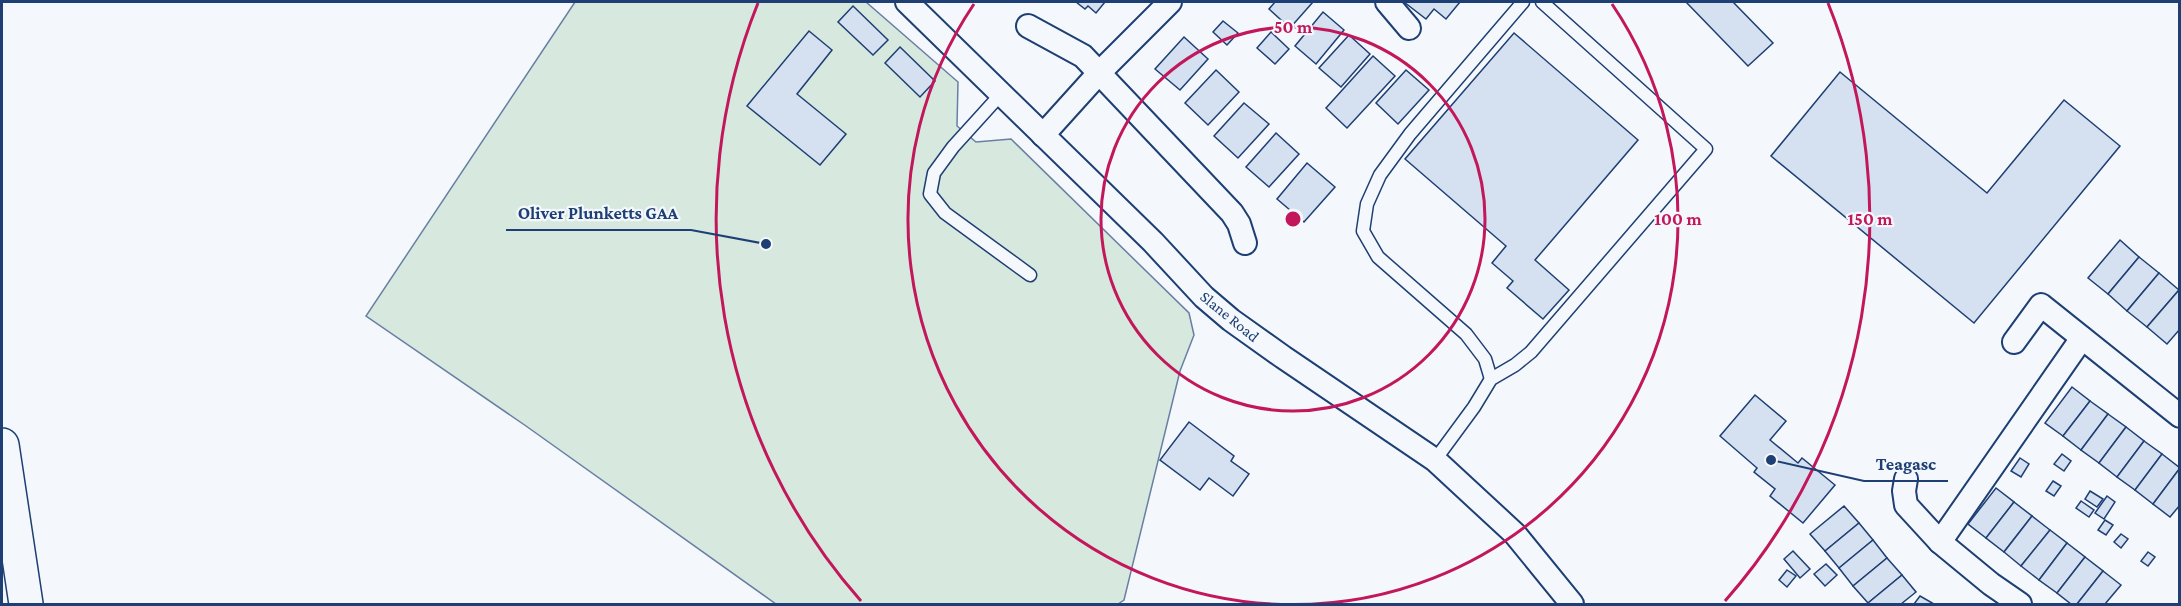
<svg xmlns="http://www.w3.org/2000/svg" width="2181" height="606" viewBox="0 0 2181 606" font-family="'Crimson Pro',serif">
<rect width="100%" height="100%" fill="#f4f7fb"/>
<!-- green -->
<path fill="#d7e8df" stroke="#687fa3" stroke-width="1.5" d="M575,2h291l92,80 -1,44 19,16 35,-3 178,174 5,22 -14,36 -56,229 -6,4h-342l-250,-178 -160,-110z"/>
<!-- building -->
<g fill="#d5e0f0" stroke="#1d3f73" stroke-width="1.5">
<path d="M1076,2h29l-9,11 -8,-7 -3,3z"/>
<path d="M1275,2h38l-23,26 -21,-19z"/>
<path d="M1404,2h56l-14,17 -12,-10 -8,10z"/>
<path d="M1686,2h47l40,41 -25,23z"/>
<path d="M853,6l35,34 -15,15 -35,-33z"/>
<path d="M1323,12l21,18 -28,34 -21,-18z"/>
<path d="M1223,21l15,12 -11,12 -14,-13z"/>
<path d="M809,31l23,19 -35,44 49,40 -26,31 -73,-59z"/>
<path d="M1271,32l18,17 -14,15 -18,-16z"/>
<path d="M1514,33l124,107 -103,120 34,30 -26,29 -36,-31 6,-7 -21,-18 14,-17 -101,-87z"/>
<path d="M1349,35l21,19 -29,33 -22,-19z"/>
<path d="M1184,37l24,22 -28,31 -25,-21z"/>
<path d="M900,47l35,34 -15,16 -35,-34z"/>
<path d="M1373,56l22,20 -48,52 -21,-20z"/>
<path d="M1216,70l23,22 -31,33 -23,-22z"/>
<path d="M1406,70l23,20 -31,34 -22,-21z"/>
<path d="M1840,72l147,121 77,-93 56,46 -146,177 -203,-167z"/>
<path d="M1244,103l25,21 -31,34 -24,-22z"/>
<path d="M1276,133l23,21 -30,33 -23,-20z"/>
<path d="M1307,163l28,24 -31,35 -27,-23z"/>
<path d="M2120,240l19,17 -31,37 -20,-16z"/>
<path d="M2139,257l20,16 -32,38 -19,-17z"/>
<path d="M2159,273l20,17 -32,37 -20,-16z"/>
<path d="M2179,290l1,39 -13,15 -20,-17z"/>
<path d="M2072,387l18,14 -27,35 -18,-13z"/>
<path d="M1755,395l31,26 -16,19 28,23 4,-5 33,27 -32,38 -33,-27 5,-7 -21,-17 3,-4 -37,-32z"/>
<path d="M2090,401l18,13 -27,36 -18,-14z"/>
<path d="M2108,414l18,13 -27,36 -18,-13z"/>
<path d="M1189,422l45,34 -3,5 18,13 -16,22 -24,-18 -9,12 -40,-30z"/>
<path d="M2126,427l18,14 -27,36 -18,-14z"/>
<path d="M2144,441l18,13 -27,36 -18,-13z"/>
<path d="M2062,454l9,7 -7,10 -10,-7z"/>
<path d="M2162,454l18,14 -27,36 -18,-14z"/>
<path d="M2020,458l9,6 -8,13 -10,-6z"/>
<path d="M2180,468v37l-10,12 -17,-13z"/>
<path d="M2053,481l8,5 -7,10 -8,-5z"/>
<path d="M1996,488l18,14 -28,36 -18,-14z"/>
<path d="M2090,491l13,8 -6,8 -12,-8z"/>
<path d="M2107,496l8,6 -11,17 -9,-6z"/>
<path d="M2081,501l13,9 -5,7 -13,-9z"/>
<path d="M2014,502l18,14 -28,36 -18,-14z"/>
<path d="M1844,506l15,17 -34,28 -15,-17z"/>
<path d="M2032,516l18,14 -29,36 -17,-14z"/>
<path d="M2105,520l8,5 -7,10 -8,-5z"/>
<path d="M1859,523l14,17 -34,28 -14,-17z"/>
<path d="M2050,530l17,13 -28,37 -18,-14z"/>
<path d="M2121,534l7,5 -7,9 -7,-6z"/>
<path d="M1873,540l14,18 -34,28 -14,-18z"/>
<path d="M2067,543l18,14 -28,36 -18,-13z"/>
<path d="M1793,551l17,18 -10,9 -16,-19z"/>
<path d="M2148,552l7,5 -7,9 -7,-5z"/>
<path d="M2085,557l18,14 -26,33h-6l-14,-11z"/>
<path d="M1887,558l15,17 -34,28 -15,-17z"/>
<path d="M1826,564l11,11 -12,11 -11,-12z"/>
<path d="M1787,570l9,6 -9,11 -8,-7z"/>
<path d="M2103,571l18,14 -16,19h-28z"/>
<path d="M1902,575l14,17 -15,12h-32l-1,-1z"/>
<path d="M1920,596l14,8h-20z"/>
</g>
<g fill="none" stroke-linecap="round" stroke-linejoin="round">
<defs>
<g id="lane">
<path d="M1001,94l-48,53 -19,26 -4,21 15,19 85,62"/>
<path d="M1491,379l-6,-20 -19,-25 -88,-77 -15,-26 4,-27 13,-29 30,-41 113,-132"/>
<path d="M1435,460l39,-53 17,-28 24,-14 16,-13 175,-203 -164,-147"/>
</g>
<g id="street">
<path d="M907,2l246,240 51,55 27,23 52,37 152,103 80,74 57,70"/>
<path d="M1387,2l22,26"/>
<path d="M1028,26l55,30 149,157 7,11 6,19"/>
<path d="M1043,135l56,-62 71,-71"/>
<path d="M2014,342l27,-37 139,111"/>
<path d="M1906,479l-2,12 2,14 34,37 51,42 29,20"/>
<path d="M1940,542l142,-204"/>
</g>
<path id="secondary" d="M2,445l24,159"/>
</defs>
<!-- lane casing -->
<use href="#lane" stroke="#1d3f73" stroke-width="15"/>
<!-- street casing -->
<use href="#street" stroke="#1d3f73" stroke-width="26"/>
<!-- secondary casing -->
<use href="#secondary" stroke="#1d3f73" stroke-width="36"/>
<!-- lane -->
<use href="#lane" stroke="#f4f7fb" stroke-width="12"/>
<!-- street -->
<use href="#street" stroke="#f4f7fb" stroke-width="22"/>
<!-- secondary -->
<use href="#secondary" stroke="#f4f7fb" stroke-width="33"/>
</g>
<!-- distance rings -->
<g fill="none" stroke="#c2185b" stroke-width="3">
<circle cx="1293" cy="219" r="192"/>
<path d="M1612 4A385 385 0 1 1 974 4"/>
<path d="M861 601A577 577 0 0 1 758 3M1828 3A577 577 0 0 1 1725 601"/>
</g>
<g text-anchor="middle" stroke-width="4.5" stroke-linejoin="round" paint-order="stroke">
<!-- street labels -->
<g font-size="16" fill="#1d3f73" stroke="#f4f7fb">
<text transform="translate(1230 316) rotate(39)" y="6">Slane Road</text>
</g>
</g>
<circle cx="1293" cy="219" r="9" fill="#c2185b" stroke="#f4f7fb" stroke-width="3"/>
<g font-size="18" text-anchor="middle" font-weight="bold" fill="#c2185b" stroke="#f4f7fb" stroke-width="4.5" stroke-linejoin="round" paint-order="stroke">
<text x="1293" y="33">50 m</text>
<text x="1678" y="225">100 m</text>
<text x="1870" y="225">150 m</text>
</g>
<!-- callouts -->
<path fill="none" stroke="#1d3f73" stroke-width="2" d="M766 244L691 230H506M1771 460L1864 481H1948"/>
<g fill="#1d3f73" stroke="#f4f7fb" stroke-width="2">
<circle cx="766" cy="244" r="6"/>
<circle cx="1771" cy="460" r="6"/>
</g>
<g font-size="18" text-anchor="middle" font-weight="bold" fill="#1d3f73" stroke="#f4f7fb" stroke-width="4.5" stroke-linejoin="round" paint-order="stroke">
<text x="598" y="219">Oliver Plunketts GAA</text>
<text x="1906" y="470">Teagasc</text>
</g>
<!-- border -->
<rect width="2181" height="606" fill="none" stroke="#1d3f73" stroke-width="6"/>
</svg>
